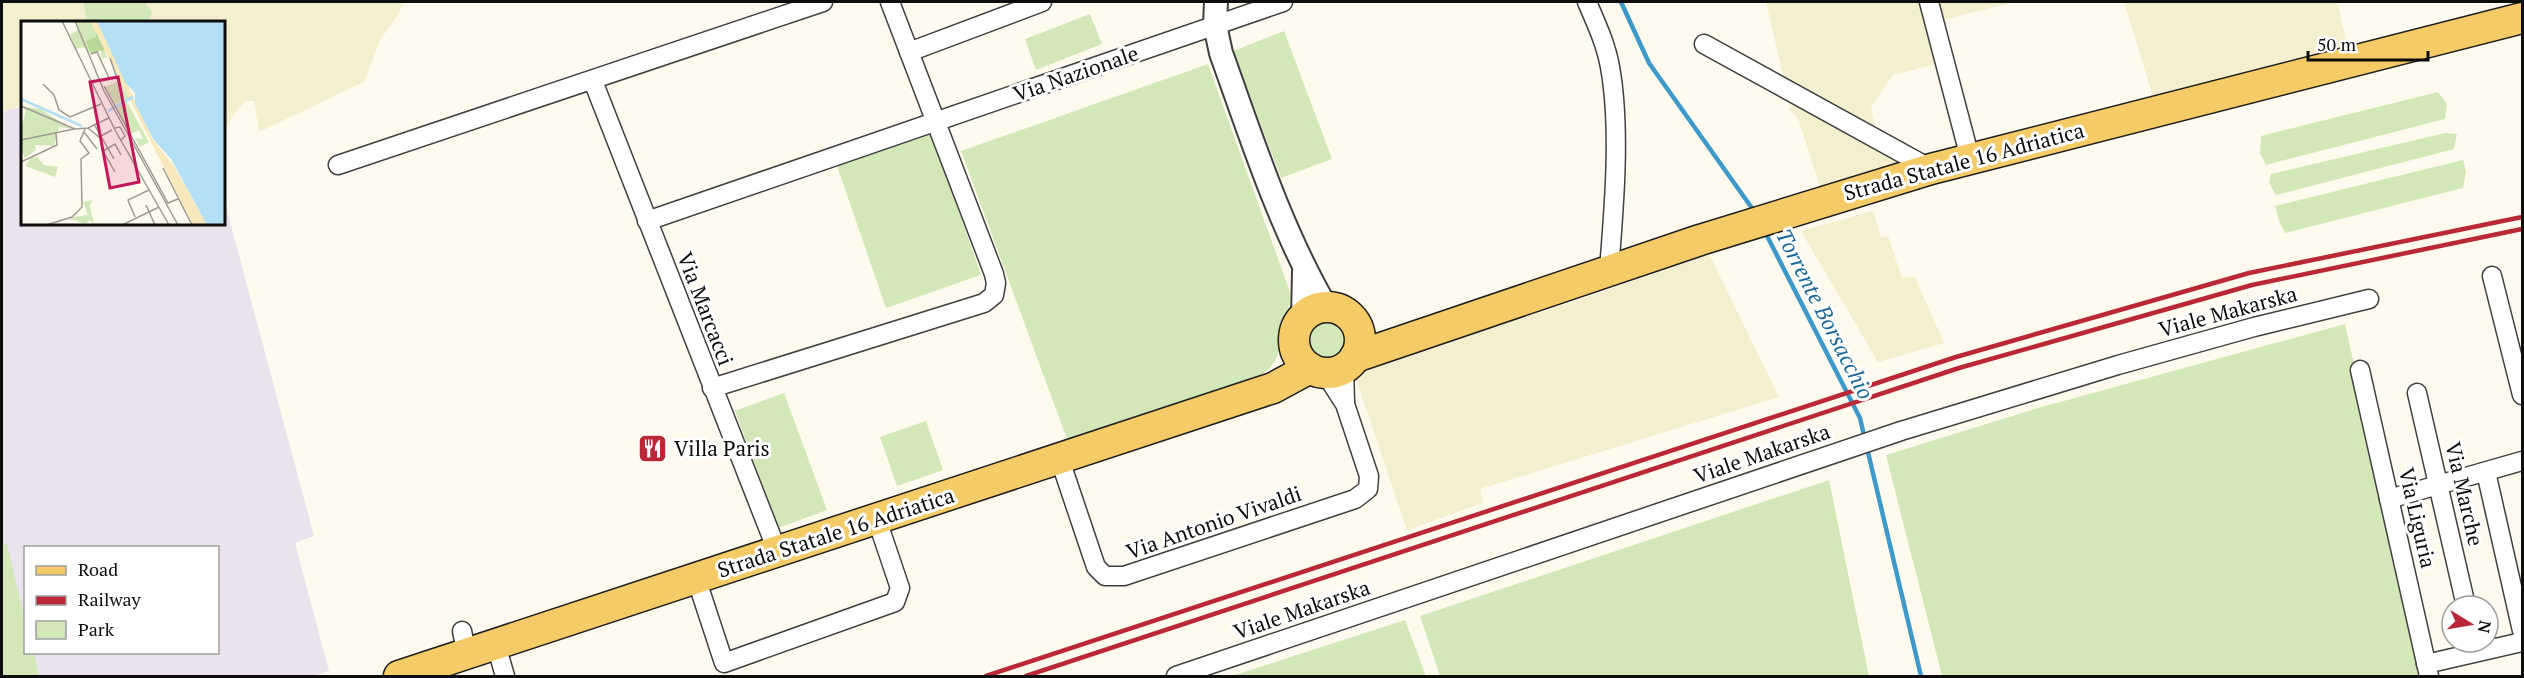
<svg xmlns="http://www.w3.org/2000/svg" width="2524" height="678" viewBox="0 0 2524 678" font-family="'PT Serif',serif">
<rect width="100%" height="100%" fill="#fffaee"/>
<!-- industrial -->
<path fill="#eae2ec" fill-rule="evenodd" d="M22,106v118h202v-25l90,337 -19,7 34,128 -16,5h-311v-564zM26,548h192v104h-192z"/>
<!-- farmland -->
<g fill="#f4efcf">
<path d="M2,2h81l4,20h-65v84l-20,6z"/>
<path d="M145,2h259l-6,13 -18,25 -16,42 -105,50 -5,-31h-8l-12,13 -10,18v-110h-75l3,-10z"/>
<path d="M1766,2h154l16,62 -43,11 -22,32 5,26 -91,-50z"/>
<path d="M1939,2h75l-71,18z"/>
<path d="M2124,2h213l11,46 -194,52z"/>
<path d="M1795,102l112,64 -86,24 -23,-72 -10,-9z"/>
<path d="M1873,211l8,27 7,-2 14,42 13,-1 29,66 -66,19 -77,-131z"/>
<path d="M1709,254l70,143 -299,92 3,14 -76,27 -53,-157 251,-82z"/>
</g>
<!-- green -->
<g fill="#d3e8b8">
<path d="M83,2h62l7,10 -3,10h-62z"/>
<path d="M1090,14l12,30 -66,26 -11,-31z"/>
<path d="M1284,31l48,128 -51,19 -48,-127z"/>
<path d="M1208,64l82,228c1,13 -2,21 -5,33 -7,26 -4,41 -32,54l-186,60 -106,-288z"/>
<path d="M2438,92l9,12 -2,15 -179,46 -6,-12 1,-17z"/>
<path d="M932,133l49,142 -95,33 -49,-142z"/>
<path d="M2445,133l12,1 -3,15 -178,46 -7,-12 2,-9z"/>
<path d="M2463,160l3,12 -3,16 -178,45 -6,-12 -4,-15z"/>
<circle cx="1327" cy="340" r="22"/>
<path d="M2345,324l79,352h-482l-56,-221 152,-47z"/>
<path d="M784,393l43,117 -49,18 -43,-117z"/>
<path d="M926,421l17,49 -46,16 -17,-49z"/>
<path d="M1829,480l40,196h-429l-20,-60z"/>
<path d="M7,544l18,76 1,32 8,1 5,23h-35l-2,-8v-123z"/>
<path d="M1405,620l21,56h-194z"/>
</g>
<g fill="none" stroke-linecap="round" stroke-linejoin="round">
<!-- stream -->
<g stroke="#3c99ca" stroke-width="4.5">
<path d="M1621,2l28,61 105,148"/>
<path d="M1765,232l95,186 5,22"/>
<path d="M1867,448l54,228"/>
</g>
<defs>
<g id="minor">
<path d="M1587,2c9,21 19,42 23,65 11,61 4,141 -1,203"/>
<path d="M1929,2l41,156"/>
<path d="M1704,44l227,125"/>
<path d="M909,52l133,-50"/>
<path d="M593,81l185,472"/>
<path d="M338,165l485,-163"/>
<path d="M647,221l636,-219"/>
<path d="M2492,276l30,119"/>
<path d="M1344,369l1,33"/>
<path d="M2360,370l69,306"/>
<path d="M712,388l272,-85 10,-8 2,-12 -2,-9 -104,-272"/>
<path d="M2417,393l49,213"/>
<path d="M1060,460l36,107 9,9h19l231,-77 13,-10 1,-13 -24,-72 -20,-31"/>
<path d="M2486,472l36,159"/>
<path d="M2389,499l133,-38"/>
<path d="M696,578l28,85 171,-61 5,-14 -23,-68"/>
<path d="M462,631l5,24"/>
<path d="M496,645l9,31"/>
<path d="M2426,664l96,-22"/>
<path d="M1176,676l725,-245 217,-66 136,-38 115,-28"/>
</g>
<g id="tertiary">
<path d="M1216,2l-1,23 6,28c31,86 59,175 105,254"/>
<path d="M1303,318l1,-46"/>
</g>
<g id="primary">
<circle cx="1327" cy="340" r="33"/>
<path d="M1355,357l345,-117 231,-71 591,-151"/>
<path d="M399,676l874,-288 37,-20"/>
</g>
</defs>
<!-- minor casing -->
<use href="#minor" stroke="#404040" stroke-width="21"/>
<!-- tertiary casing -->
<use href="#tertiary" stroke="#404040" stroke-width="26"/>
<!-- primary casing -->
<use href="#primary" stroke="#1e1e1e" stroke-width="33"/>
<!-- minor -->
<use href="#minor" stroke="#fff" stroke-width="18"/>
<!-- tertiary -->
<use href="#tertiary" stroke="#fff" stroke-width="22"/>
<!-- primary -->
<use href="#primary" stroke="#f5cb67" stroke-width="30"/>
<!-- rail -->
<g stroke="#ba2837" stroke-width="4.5">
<path d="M986,676l970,-319 293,-84 273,-56"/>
<path d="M1026,676l933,-308 293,-83 270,-56"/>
</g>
</g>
<!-- icons -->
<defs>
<symbol id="restaurant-square" viewBox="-11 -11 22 22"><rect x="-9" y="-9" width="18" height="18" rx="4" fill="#ba2837" stroke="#fff"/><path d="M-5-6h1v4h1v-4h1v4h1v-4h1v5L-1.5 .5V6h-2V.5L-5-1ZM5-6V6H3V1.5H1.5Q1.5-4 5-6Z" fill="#fff"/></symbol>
</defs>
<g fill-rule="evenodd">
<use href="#restaurant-square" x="636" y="432" width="33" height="33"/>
</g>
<g text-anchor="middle" stroke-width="6" stroke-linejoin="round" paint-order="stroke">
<!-- street labels -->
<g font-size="21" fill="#0d0d0d" stroke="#fff">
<text transform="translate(1076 74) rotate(-19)" y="7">Via Nazionale</text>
<text transform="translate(1964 162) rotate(-15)" y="7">Strada Statale 16 Adriatica</text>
<text transform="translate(705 309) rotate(69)" y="7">Via Marcacci</text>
<text transform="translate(2228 312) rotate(-15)" y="7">Viale Makarska</text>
<text transform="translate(1762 454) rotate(-19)" y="7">Viale Makarska</text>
<text transform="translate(2464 494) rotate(77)" y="7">Via Marche</text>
<text transform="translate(2417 518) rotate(77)" y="7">Via Liguria</text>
<text transform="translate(1214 523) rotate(-19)" y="7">Via Antonio Vivaldi</text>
<text transform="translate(836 533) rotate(-18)" y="7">Strada Statale 16 Adriatica</text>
<text transform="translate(1302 610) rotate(-19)" y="7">Viale Makarska</text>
</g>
<!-- poi labels -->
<g font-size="21" fill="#0d0d0d" stroke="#fff" text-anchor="start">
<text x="674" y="456">Villa Paris</text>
</g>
<!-- water labels -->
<g font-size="22" font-style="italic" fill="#19699c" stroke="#fff">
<text transform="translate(1825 314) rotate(63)" y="8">Torrente Borsacchio</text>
</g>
</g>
<!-- overview -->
<g transform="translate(21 21)">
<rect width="204" height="204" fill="#fffaee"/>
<path d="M55,0h28l11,24 -11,4 3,8 -6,2v-9l-13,3 -2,-6 -10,2 -6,-15 8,-4 7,14zM100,59l8,18 -15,7 -9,-18zM106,81l22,40 -9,5 -5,-9 8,1 -4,-9 -8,4 -15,-27zM0,85l19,3 32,20 -13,-2 -5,19 -19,-1 1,5 -11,8 -4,-8v-21l5,-18zM16,136l7,8 14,2 -3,10 -30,-11 6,-8zM72,179l-3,5 4,20 -4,-5 -4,4 -17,-5 -13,4 17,-6 15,-2 -5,-13z" fill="#d3e8b8"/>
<path d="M75,9l10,19 -15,5 -5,-13 10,-4z" fill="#b8d898"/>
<path d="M69,0l10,3 53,116 21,26 33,59h-14z" fill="#f9e8bb"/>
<path d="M76,0h128v204h-18l-36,-66 -18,-20 -18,-36v-10l-10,-11z" fill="#b4e0f5"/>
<path fill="none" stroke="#b4e0f5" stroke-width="3" d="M0,78l61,27M87,90l25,-14"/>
<path fill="none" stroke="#9e9b94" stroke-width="1.5" d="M41,0l53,109M54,0l29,70 74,134M70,33l6,-2 12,26 -7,3M89,37l8,23M22,63l11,11 5,15 11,7 31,-13M83,65l64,117 10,-4M0,85l54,23 13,-1 21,-10M73,103l20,35M67,107l11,9 13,-7M94,107l5,-1 5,9 -4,4M94,109l54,95M63,111l13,17M0,119l53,-11M0,141l36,-17 -1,-12M142,147l29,57M94,151l-12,-21 12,-7 6,11M125,184l9,20M114,196l-7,-17 21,-10M25,204l26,-8 10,-10 -1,-48 8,-6 -9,-12 5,-12M101,204l37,-18"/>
<path fill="#c2185b" fill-opacity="0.15" stroke="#c2185b" stroke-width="3" d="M97,56l21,105 -29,6 -20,-106z"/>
<rect width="204" height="204" fill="none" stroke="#0d0d0d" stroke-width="3"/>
</g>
<!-- border -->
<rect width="2524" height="678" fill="none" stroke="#0d0d0d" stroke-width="6"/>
<!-- legend -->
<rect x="24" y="546" width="195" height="108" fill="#ffffff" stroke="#9e9e9e" stroke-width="1.5"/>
<rect x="36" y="566" width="30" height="9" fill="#f5cb67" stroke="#9e9e9e" stroke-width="1.5"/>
<text x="78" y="576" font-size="18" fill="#0d0d0d">Road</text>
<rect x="36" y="596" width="30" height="9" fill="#ba2837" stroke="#9e9e9e" stroke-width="1.5"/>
<text x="78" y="606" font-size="18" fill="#0d0d0d">Railway</text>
<rect x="36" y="621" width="30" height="18" fill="#d3e8b8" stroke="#9e9e9e" stroke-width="1.5"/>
<text x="78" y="636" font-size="18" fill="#0d0d0d">Park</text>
<!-- north arrow -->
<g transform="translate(2470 624) rotate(101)"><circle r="28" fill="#ffffff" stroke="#9e9e9e" stroke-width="1.5"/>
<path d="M0-4.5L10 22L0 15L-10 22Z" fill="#ba2837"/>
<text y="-9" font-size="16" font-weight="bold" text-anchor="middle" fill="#0d0d0d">N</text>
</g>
<!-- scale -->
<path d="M2308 51v9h120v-9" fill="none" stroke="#0d0d0d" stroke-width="3"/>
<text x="2317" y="51" font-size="18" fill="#0d0d0d" stroke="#ffffff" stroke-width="4.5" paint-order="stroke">50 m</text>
</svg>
